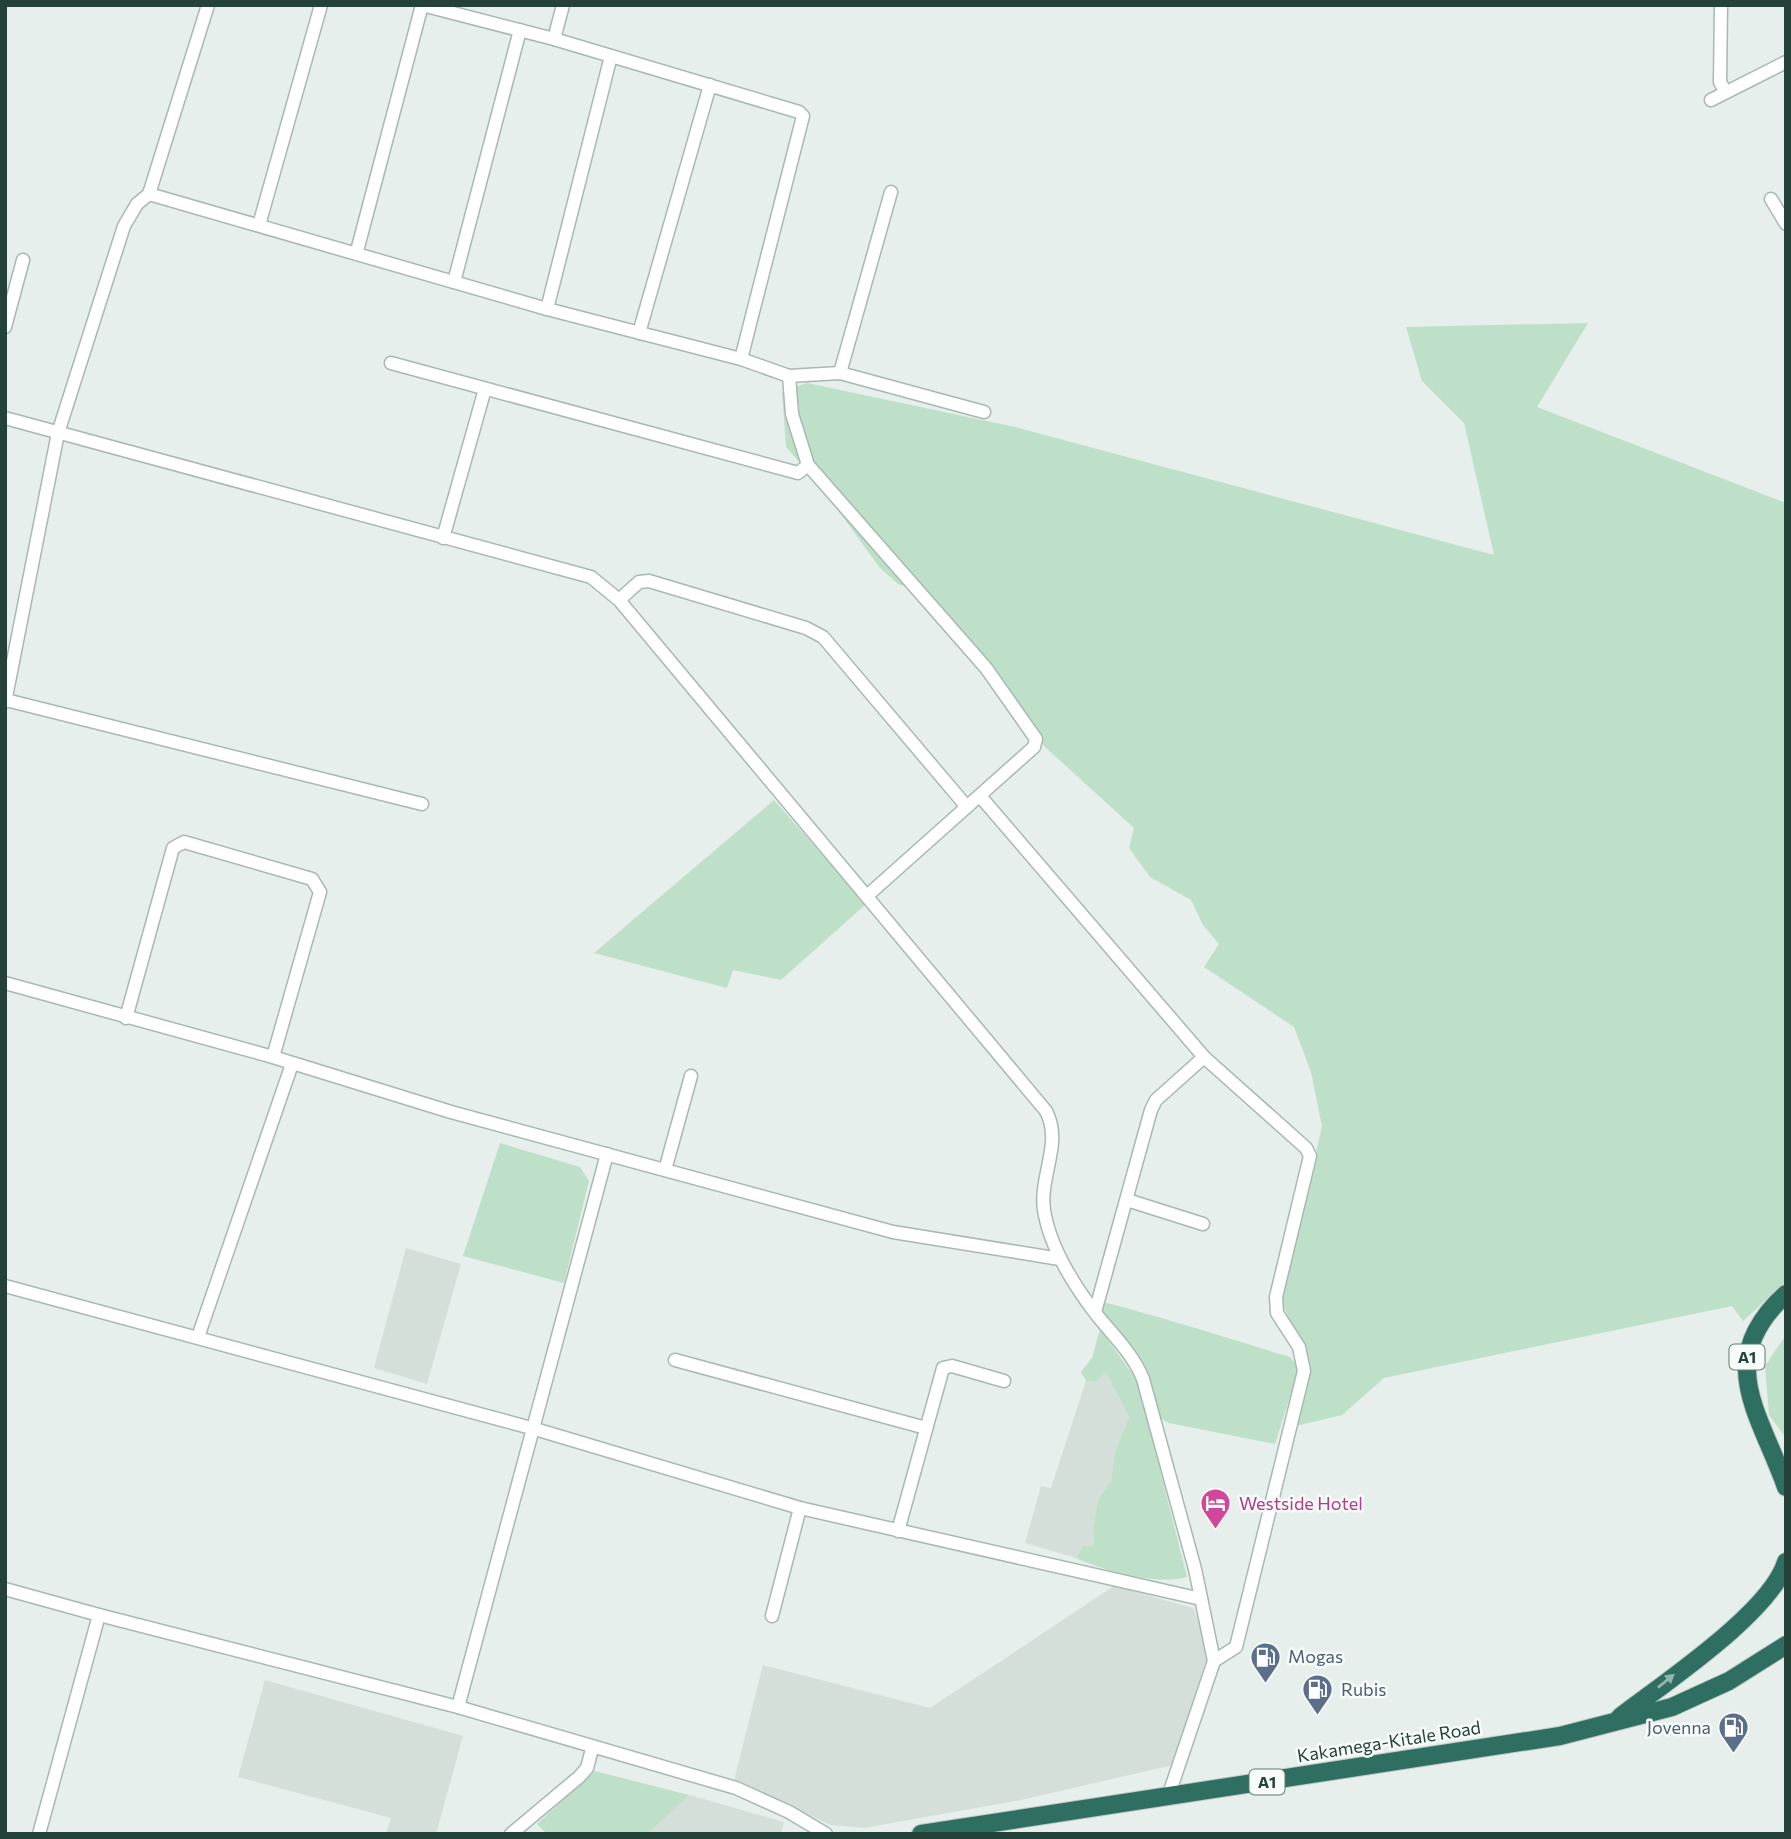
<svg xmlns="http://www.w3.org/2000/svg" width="1791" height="1839" viewBox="0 0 1791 1839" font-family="Commissioner,sans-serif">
<rect width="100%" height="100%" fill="#e6efeb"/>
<!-- built -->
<g fill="#d4dfda">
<path d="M406,1248l55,16 -34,120 -53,-16z"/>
<path d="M1106,1371l23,46 -14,35 -4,29 -13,18 -5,29 1,18h-11l-7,12 -51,-15 16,-57 10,2 35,-107 10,1z"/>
<path d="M1114,1586l79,22 17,39 -37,118 -152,35 -157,28 -33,-3 -97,-44 29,-116 167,43z"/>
<path d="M265,1680l198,56 -27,98h-50l5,-16 -153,-41z"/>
<path d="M689,1795l95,27 -3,12h-136z"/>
</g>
<!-- green -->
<g fill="#bfe0c8">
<path d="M1588,323l-51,84 249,96v779l-43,39 -11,-15 -348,72 -42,37 -46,11 15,-60 -29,-63 40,-177 -11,-54 -17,-45 -90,-60 15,-23 -16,-19 -12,-25 -41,-23 -21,-29 5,-20 -90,-82 -56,-82 -61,-71 -29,-9 -18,-16 -61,-84 -33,-37 -4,-55 25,-9 208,44 479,128 -30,-132 -42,-42 -16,-54z"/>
<path d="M774,800l92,104 -85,76 -48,-10 -6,18 -133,-35z"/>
<path d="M500,1143l80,24 9,14 -25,102 -101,-27z"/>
<path d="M1103,1302c63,16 124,36 187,55l9,11 -24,76 -106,-21 -9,-5 -18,-57 -42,-48z"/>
<path d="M1100,1329l38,53 49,195c-29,9 -82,-6 -111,-19l7,-12h11l-1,-18 5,-29 13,-18 4,-29 14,-35 -23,-45 -10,10 -10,-1 -5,-9 11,-14z"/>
<path d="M1786,1335v103l-17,-23 -4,-49z"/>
<path d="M595,1771l94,24 -42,39h-100l-10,-10z"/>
</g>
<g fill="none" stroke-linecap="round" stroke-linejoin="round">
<defs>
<g id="minor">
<path d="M422,5l132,34 245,73 4,4 -62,243"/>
<path d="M1721,5l-1,77 5,9"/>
<path d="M554,39l9,-34"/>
<path d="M1711,100l75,-38"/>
<path d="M149,194l398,115 194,50 48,17 51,-3 144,39"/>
<path d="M1771,199l15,25"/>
<path d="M259,225l62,-220"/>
<path d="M357,251l65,-246"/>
<path d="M454,282l66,-252"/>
<path d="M547,309l64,-253"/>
<path d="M5,327l18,-67"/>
<path d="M639,333l71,-248"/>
<path d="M391,363l407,110 10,-8"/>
<path d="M840,373l51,-181"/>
<path d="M789,376l3,38 16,51 178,203 50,71 -2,8 -166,148"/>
<path d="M5,418l586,159 28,23 427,511c17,32 -7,65 -2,99 6,38 29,74 52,104 17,21 37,40 47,65l52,190 19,92 -46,136"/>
<path d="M443,538l42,-149"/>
<path d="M619,600l20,-18 10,-1 157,47 17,9 144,170"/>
<path d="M6,700l416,104"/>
<path d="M5,702l53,-269 66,-207 13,-22 12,-10 59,-189"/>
<path d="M980,796l224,261 102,91 4,8 -34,141 1,16 22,34 5,24 -68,276 -22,14"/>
<path d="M5,983l268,74 178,55 442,120 167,27"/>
<path d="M126,1018l47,-170 11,-6 128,37 8,13 -47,165"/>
<path d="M665,1170l26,-94"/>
<path d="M1127,1200l76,24"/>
<path d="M5,1286l530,143 265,79 401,91"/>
<path d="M1095,1312l56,-202 5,-10 48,-43"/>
<path d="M198,1337l94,-273"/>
<path d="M675,1360l251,68"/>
<path d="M898,1531l45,-163 9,-2 52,15"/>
<path d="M5,1589l94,26 -60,219"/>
<path d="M99,1615l359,92 278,81 53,24 37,22"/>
<path d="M772,1616l28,-108"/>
<path d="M458,1707l149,-553"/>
<path d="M511,1834l68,-57 8,-9 5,-19"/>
</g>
<g id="highway">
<path d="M1786,1294c-73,66 -26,119 0,193"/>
<path d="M1620,1717c44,-34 151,-105 166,-155"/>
<path d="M921,1834l639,-98 112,-29 57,-26 57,-36"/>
</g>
</defs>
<!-- minor casing -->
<use href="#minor" stroke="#a8b8b2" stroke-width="15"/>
<!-- highway casing -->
<use href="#highway" stroke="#c2cac8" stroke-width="20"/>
<!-- minor -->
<use href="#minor" stroke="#fff" stroke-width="12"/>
<!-- highway -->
<use href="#highway" stroke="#2f6f62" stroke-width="18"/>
</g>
<!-- one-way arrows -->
<defs><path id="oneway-solid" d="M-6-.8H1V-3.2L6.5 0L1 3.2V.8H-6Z" transform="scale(1.75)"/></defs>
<use fill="#93b5ae" href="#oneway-solid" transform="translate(1666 1681) rotate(-39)"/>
<!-- icons -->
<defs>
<symbol id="hotel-pin" viewBox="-11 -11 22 30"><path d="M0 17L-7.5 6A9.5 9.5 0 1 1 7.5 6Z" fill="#d1479c" stroke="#f7fbf9"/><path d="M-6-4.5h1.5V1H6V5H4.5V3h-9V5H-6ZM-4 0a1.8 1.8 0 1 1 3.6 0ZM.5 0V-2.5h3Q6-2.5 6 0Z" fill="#fff"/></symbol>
<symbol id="fuel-pin" viewBox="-11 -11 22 30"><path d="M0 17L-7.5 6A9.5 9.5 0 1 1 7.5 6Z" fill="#5c6f8a" stroke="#f7fbf9"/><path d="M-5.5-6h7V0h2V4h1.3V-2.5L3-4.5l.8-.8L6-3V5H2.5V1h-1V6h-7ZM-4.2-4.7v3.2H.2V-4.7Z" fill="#fff"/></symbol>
</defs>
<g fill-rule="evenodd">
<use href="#hotel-pin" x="1198" y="1486" width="35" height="47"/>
<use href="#fuel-pin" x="1248" y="1640" width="35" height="47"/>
<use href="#fuel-pin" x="1300" y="1672" width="35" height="47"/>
<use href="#fuel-pin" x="1716" y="1710" width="35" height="47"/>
</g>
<g text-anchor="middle" stroke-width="5" stroke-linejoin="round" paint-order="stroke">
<!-- shield labels -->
<g fill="#f7fbf9" stroke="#637a73" stroke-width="2">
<rect x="1729.5" y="1344.5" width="35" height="25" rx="5"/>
<rect x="1249.5" y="1769.5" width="35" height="25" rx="5"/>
</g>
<g font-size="16" font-weight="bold" fill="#24423a">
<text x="1747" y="1363">A1</text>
<text x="1267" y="1788">A1</text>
</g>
<!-- hotel labels -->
<g font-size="18" fill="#b23c85" stroke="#f7fbf9" text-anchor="start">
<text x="1239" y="1510">Westside Hotel</text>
</g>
<!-- service labels -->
<g font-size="18" fill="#4e5e75" stroke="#f7fbf9" text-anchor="start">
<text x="1288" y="1663">Mogas</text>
<text x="1341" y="1696">Rubis</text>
<text x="1711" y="1734" text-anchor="end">Jovenna</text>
</g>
<!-- street labels -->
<g font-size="18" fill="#24423a" stroke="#f7fbf9">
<text transform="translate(1389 1742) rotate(-9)" y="6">Kakamega-Kitale Road</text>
</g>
</g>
<!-- border -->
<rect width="1791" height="1839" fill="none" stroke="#24423a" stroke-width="14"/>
</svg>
